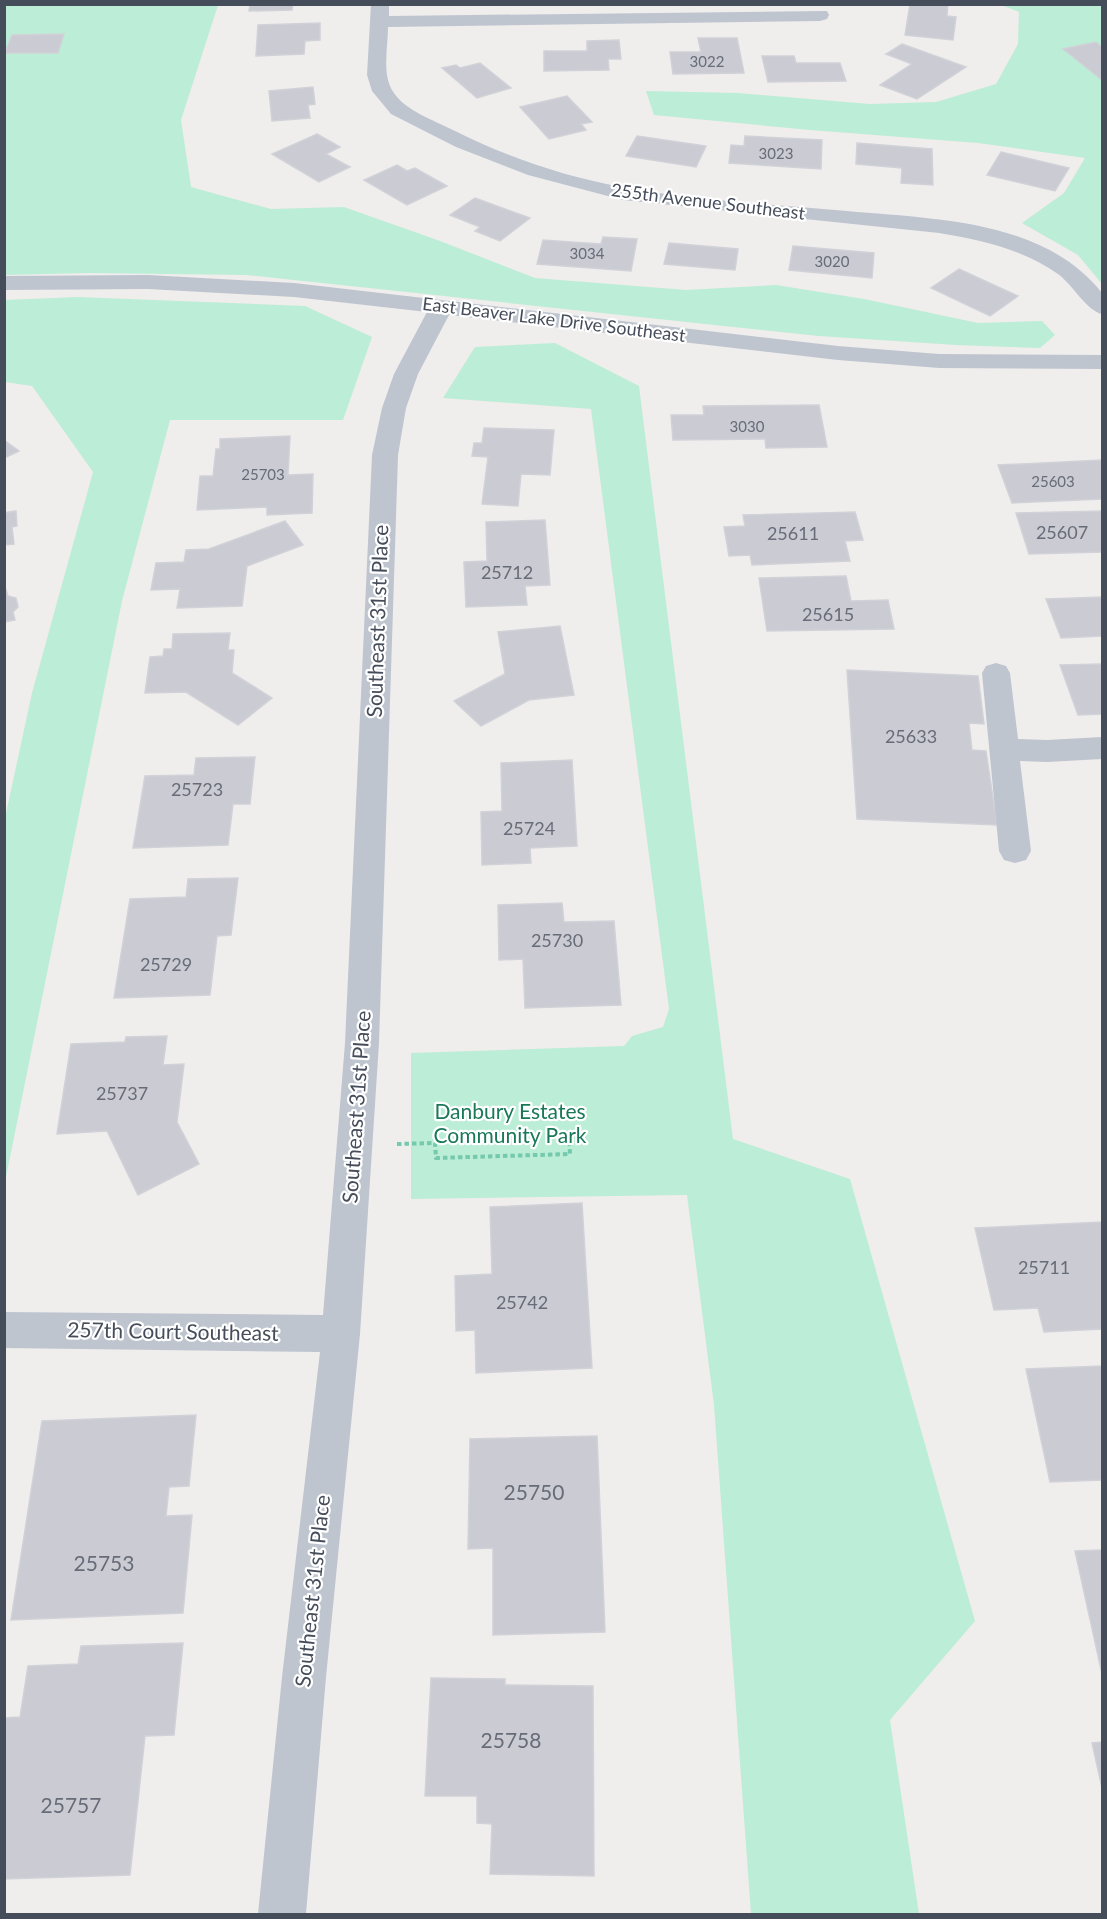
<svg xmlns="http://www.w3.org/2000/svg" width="1107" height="1919" viewBox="0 0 1107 1919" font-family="Lato,sans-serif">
<rect width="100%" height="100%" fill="#f0eded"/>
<!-- green -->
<g fill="#bcedd6">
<path d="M1095,4l7,2v278l-24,-29 -56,-32 42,-30 21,-35 -107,-15 -168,-13 -156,-15 -8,-24 91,2 133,11 66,-2 60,-18 22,-40 1,-32 -18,-7z"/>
<path d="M4,5h214l-37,115 10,67 80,22 73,-2 96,34 95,37 151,12 90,-5 88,14 114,24 64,-2 13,14 -15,13 -84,-3 -137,-9 -573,-61 -157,-2 -84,2z"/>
<path d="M78,297l227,9 67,31 -29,83h-173l-48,181 -117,581v-364l27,-125 61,-221 -61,-86 -27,-4v-82z"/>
<path d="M555,343l84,43 94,753 117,40 125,442 -85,99 29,194h-168l-37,-509 -27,-210 -276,4v-146l213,-7 8,-10 31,-9 6,-18 -78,-600 -148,-11 32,-51z"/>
</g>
<!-- building -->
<g fill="#cacbd3" stroke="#d1d2d8" stroke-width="1.5">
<path d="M250,4h43l-1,6 -43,1z"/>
<path d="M910,4h38l-1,12 9,1 -3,23 -48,-5z"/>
<path d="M320,23v17l-15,1 -1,13 -48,2 2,-31z"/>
<path d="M64,34l-6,19h-53l7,-18z"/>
<path d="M698,38h39l7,35 -71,1 -3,-22h31z"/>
<path d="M619,40l2,19h-13l1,11 -65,1v-20h43v-10z"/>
<path d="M1096,42l6,5v33l-39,-31z"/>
<path d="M902,44l64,23 -49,32 -37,-14 32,-21 -26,-10z"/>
<path d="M762,56h32l2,7h44l6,18 -78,1z"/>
<path d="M480,63l31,25 -34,10 -35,-30 14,-3 4,3z"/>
<path d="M313,87l2,17 -7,1 2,13 -38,3 -3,-30z"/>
<path d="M567,96l25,26 -11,2 5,6 -37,9 -29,-32z"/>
<path d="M317,134l23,13 -14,7 24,13 -31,15 -47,-28z"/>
<path d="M637,136l69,10 -10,21 -70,-11z"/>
<path d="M745,136l77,4 -1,29 -92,-6 2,-18 13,1z"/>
<path d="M857,143l75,6 1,36 -32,-2 1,-15 -46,-4z"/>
<path d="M1001,152l68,16 -14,23 -68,-16z"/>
<path d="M397,165l10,6 8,-3 32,18 -40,19 -43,-25z"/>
<path d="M475,198l55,20 -30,23 -25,-10 5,-4 -30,-12z"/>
<path d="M603,237l34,2 -6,32 -94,-7 6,-24 58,4z"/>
<path d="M669,243l69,6 -3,21 -71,-6z"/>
<path d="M793,246l81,7 -2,25 -83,-8z"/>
<path d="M959,269l59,27 -28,20 -59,-28z"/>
<path d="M819,405l8,42 -61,1 -1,-9 -92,1 -2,-25h33l-1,-9z"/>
<path d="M484,428l70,2 -4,45 -29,-1 -3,32 -36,-2 6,-47 -16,-1 2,-13h8z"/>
<path d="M290,436l-2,39 25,-1 -1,39 -45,2v-8l-70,3 3,-34h13l3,-27h4v-10z"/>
<path d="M4,440l15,11 -15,7z"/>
<path d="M1102,460v39l-90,4 -14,-38z"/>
<path d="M16,511l1,15 -5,1 2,17 -10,1v-32z"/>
<path d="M1102,511v41l-73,2 -13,-41z"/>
<path d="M855,512l8,28 -18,1 5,20 -98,4 -2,-10 -21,1 -5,-29 21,-1 -2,-11z"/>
<path d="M545,520l5,65 -25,1 2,19 -61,2 -2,-45 23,-1 -1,-39z"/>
<path d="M285,521l18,24 -56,21 -5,40 -65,2 3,-19 -29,1 5,-27 28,-1 2,-12 23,-1z"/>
<path d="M846,576l5,25 37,-1 6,29 -127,2 -8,-53z"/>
<path d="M4,584l4,12 8,2 2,9 -5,5 2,8 -11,2z"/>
<path d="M1102,597v39l-41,2 -15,-39z"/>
<path d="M560,626l14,69 -45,5 -48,26 -27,-25 51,-27 -7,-42z"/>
<path d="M230,633l-2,17h6l-2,23 40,25 -34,27 -52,-33 -41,1 5,-36 13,-1 1,-7h8l1,-15z"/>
<path d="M1102,664v50l-24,1 -18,-50z"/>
<path d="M847,670l131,6 6,48 -15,-1 3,27 14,1 11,74 -140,-6z"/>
<path d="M255,757l-5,47h-17l-5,41 -95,3 12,-72 49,-1 2,-17z"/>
<path d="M572,760l5,86 -47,2 1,15 -49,2 -1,-53 21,-1 -1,-48z"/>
<path d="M238,878l-7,57 -14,1 -7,59 -96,3 16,-99 56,-2 2,-18z"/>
<path d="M562,903l2,19 50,-1 7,84 -96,3 -2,-49 -24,1 -1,-55z"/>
<path d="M167,1036l-4,29 21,-1 -7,58 22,42 -61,31 -31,-64 -50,3 14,-90 54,-2 1,-5z"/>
<path d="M582,1203l10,165 -116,5 -1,-43 -19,1 -1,-55 37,-2 -2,-67z"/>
<path d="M1102,1222v107l-58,3 -6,-24 -44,2 -19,-82z"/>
<path d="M1102,1366v114l-52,2 -24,-113z"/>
<path d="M196,1415l-7,71 -20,1 -3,29 26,-1 -9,98 -172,7 31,-199z"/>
<path d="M597,1436l8,196 -112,3v-87l-25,1 2,-110z"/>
<path d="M1102,1550v124l-27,-123z"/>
<path d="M183,1643l-9,92 -29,1 -15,139 -126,4v-161l16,-1 8,-51 50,-2 3,-18z"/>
<path d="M431,1678l74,1v6l88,1 1,190 -104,-2 2,-50 -15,-1v-27h-52z"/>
<path d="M1102,1742v46l-10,-45z"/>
</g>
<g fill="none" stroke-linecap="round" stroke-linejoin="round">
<!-- path -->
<path stroke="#75c9ad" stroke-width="4" stroke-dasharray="4.5 3" stroke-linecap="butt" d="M397,1144l38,-1 1,15 134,-4 -1,-21"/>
<!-- minor -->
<g fill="#bec5cf" fill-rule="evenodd">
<path d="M371,4h18v12l438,-5 2,4 -2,4 -7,2 -432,6c0,19 -6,46 4,63 12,21 42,30 63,41 52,26 110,46 167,56 74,14 151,17 225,24 86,8 197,8 255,82v21c-15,-3 -30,-30 -44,-40 -35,-25 -78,-34 -119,-41l-316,-33 -95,-25 -72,-28 -65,-33 -19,-23 -5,-16z"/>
<path d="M148,275l146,8 544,63 101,8 163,1v14l-163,-1 -101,-8 -389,-45 -31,59 -12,34 -8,47 -19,588 -19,291 -34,343 -20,237h-48l24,-237 38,-325 -316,-4v-36l319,3 22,-272 27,-588 10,-47 12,-34 33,-62 -133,-15 -146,-8 -144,1v-14z"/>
<path d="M996,663l10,3 4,7 8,66 29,1 55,-3v22l-55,3 -27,-1 11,90 -5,9 -11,3 -11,-3 -5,-9 -17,-178 4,-7z"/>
</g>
</g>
<g text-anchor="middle" stroke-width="4.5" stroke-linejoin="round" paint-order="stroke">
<!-- far-number labels -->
<g font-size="15" fill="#676c78">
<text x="707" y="67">3022</text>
<text x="776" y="159">3023</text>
<text x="587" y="259">3034</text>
<text x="832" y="267">3020</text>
<text x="747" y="432">3030</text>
<text x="263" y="480">25703</text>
<text x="1053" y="487">25603</text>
</g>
<!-- far-street labels -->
<g font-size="18" fill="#464d5a" stroke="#fff">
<text transform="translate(708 202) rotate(7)" y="6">255th Avenue Southeast</text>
<text transform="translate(554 320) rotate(7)" y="6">East Beaver Lake Drive Southeast</text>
</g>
<!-- number labels -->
<g font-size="18" fill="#676c78">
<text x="1062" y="539">25607</text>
<text x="793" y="540">25611</text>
<text x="507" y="579">25712</text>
<text x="828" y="621">25615</text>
<text x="911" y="743">25633</text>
<text x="197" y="796">25723</text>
<text x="529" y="835">25724</text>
<text x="557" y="947">25730</text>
<text x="166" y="971">25729</text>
<text x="122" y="1100">25737</text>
<text x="1044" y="1274">25711</text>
<text x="522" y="1309">25742</text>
</g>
<!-- street labels -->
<g font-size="21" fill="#464d5a" stroke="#fff">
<text transform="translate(378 621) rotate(-88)" y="7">Southeast 31st Place</text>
<text transform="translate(357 1107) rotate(-86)" y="7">Southeast 31st Place</text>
<text transform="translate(173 1332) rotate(1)" y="7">257th Court Southeast</text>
<text transform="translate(313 1591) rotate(-84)" y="7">Southeast 31st Place</text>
</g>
<!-- park labels -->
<g font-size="21" fill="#197857" stroke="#fff">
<text x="510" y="1119">Danbury Estates<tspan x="510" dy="24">Community Park</tspan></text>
</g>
<!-- near-number labels -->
<g font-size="21" fill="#676c78">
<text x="534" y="1500">25750</text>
<text x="104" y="1571">25753</text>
<text x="511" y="1748">25758</text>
<text x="71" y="1813">25757</text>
</g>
</g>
<!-- border -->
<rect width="1107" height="1919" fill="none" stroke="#464d5a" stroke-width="12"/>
</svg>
